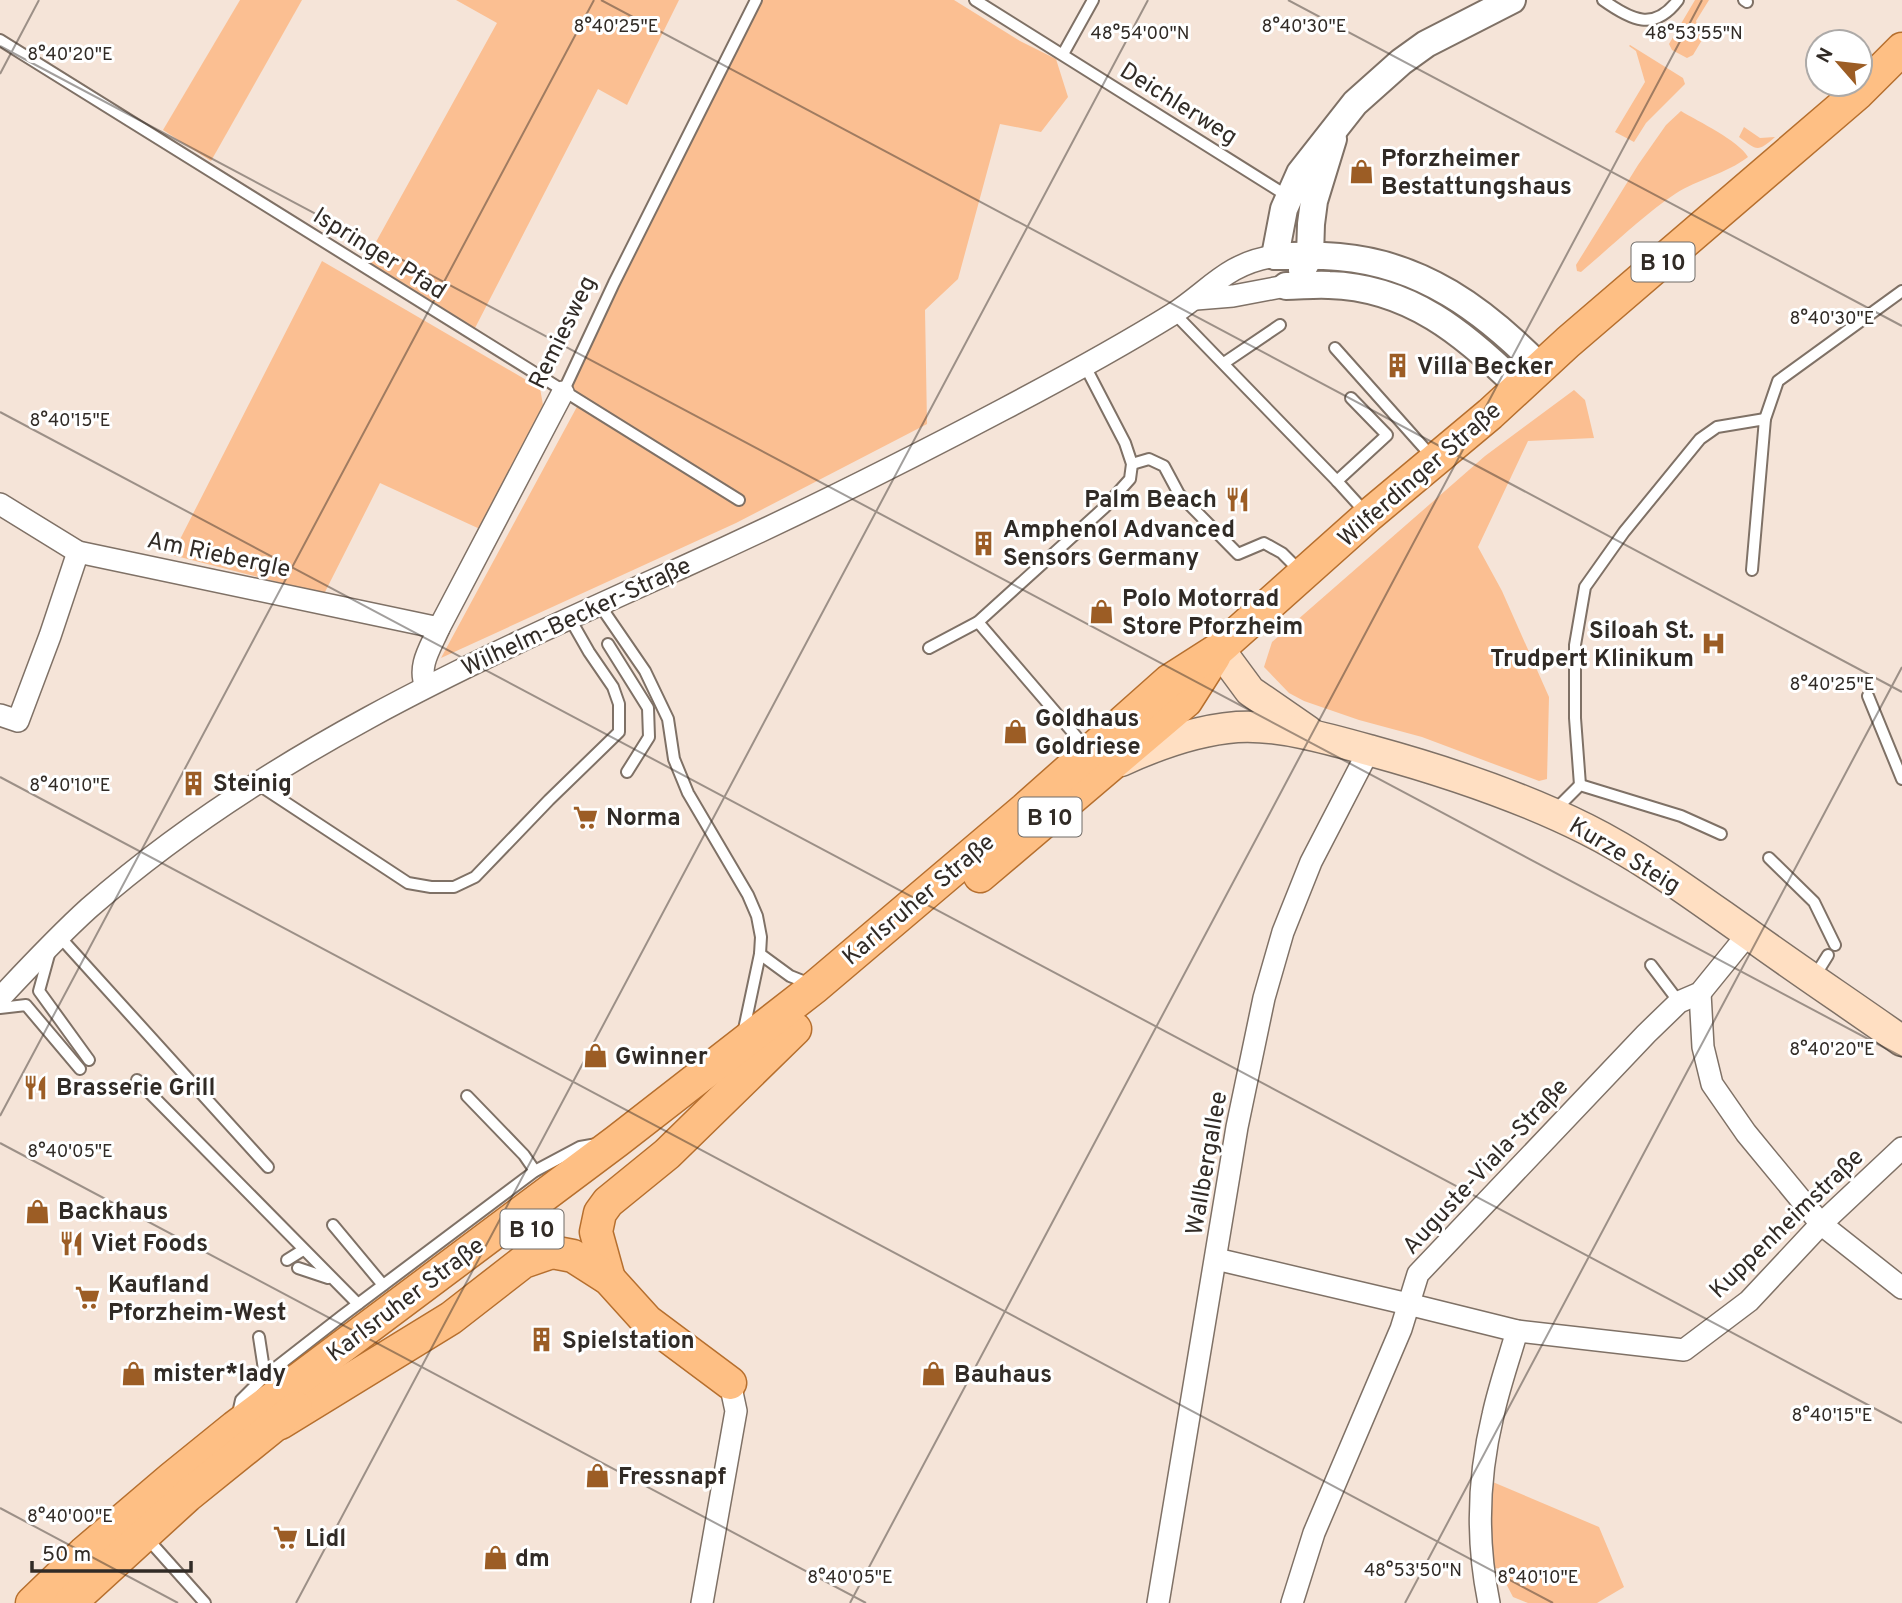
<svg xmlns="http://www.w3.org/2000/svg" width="1902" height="1603" viewBox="0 0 1902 1603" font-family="Overpass,sans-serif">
<rect width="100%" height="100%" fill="#f5e4d8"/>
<!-- green -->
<g fill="#fbbf92">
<path d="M240,0h62l-91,161 -48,-31z"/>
<path d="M456,0h223l-52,105 -29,-16 -123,239 -109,-68 131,-237z"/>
<path d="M762,0h192l66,41 36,18 12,38 -27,35 -41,-8 -42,155 -33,31 2,114 -191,99 -295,135 138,-255 -16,-11z"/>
<path d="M1695,0h14l-13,21 6,19 -9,15 -6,3 -15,-8 -3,-6z"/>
<path d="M1630,45l53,33 2,6 -39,39 -12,19 -19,-10 30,-50 -9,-31 -7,-5z"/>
<path d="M1681,111c18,11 57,29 67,46 -22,17 -50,22 -73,37 -33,22 -63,52 -94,78l-4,-1 -1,-6 62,-100 28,-40z"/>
<path d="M1744,127l16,11 15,-1c-18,16 -18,13 -36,0z"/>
<path d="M322,261l218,127 3,17 -61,125 -102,-47 -56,111 -152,-39z"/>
<path d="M1574,390l11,10 9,38 -66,3 -50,106 24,44 47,106 -2,82 -8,2 -117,-44 -63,-17 -55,-19 -15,-8 -25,-26 8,-25 213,-186z"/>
<path d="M1488,1480l111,47 25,60 -27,16h-69l-15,-6 -15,-29 -10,1z"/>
</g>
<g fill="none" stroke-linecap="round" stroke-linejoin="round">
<defs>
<g id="service">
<path d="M975,0l314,197"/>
<path d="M1603,0c28,20 51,32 75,0"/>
<path d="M1744,0l3,2"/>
<path d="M0,40l739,460"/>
<path d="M1063,54l30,-54"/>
<path d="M1174,313l163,168 29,32"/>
<path d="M1335,348l98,110"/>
<path d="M1224,363l56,-38"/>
<path d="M563,392l51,-109 142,-283"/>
<path d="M1765,419l13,-38 124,-90"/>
<path d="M1132,464l17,-5 15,7 15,28 59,60 26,-11 18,10 18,18"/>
<path d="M1337,481l50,-46 -36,-37"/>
<path d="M599,604l46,67 23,48 6,40 14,34 60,102 9,21 4,21 -1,17 -17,80"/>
<path d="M978,622l109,127"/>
<path d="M608,644l40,64 1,29 -22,35"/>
<path d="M929,648l49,-26 127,-115 25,-28 2,-15 -7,-21 -40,-77"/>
<path d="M1868,696l34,83"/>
<path d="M256,783l152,100 23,4h23l21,-10 74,-77 70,-68v-28l-6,-17 -24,-35 -20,-35"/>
<path d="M1580,785l-5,-67v-73l10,-58 39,-55 76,-93 17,-12 48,-8 -13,151"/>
<path d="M1554,811l26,-26 101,31 40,18"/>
<path d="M1769,858l45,44 21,43"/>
<path d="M59,936l209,231"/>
<path d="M50,951l-11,40 50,69"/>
<path d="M760,954l30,22 20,8"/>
<path d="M1651,965l28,37"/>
<path d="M1813,979l15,-24"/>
<path d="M0,1008l26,-3 54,64"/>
<path d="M137,1080l221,224"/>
<path d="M467,1096l57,59 11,16"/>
<path d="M333,1225l50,60"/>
<path d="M287,1260l16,-10"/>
<path d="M298,1268l30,10"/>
<path d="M259,1337l6,39"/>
<path d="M237,1418l4,-18 24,-24 77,-60 193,-145 45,-24 17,-3"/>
<path d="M146,1537l59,66"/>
</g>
<g id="minor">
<path d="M1196,299l37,-3 53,-10"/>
<path d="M0,504l78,48 361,76"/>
<path d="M426,686c-9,-20 5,-39 13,-58l124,-236"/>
<path d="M0,715l18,6 32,-85 28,-84"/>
<path d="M1700,993l3,54 9,37 34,49 75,91 81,64"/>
<path d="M0,998c29,-31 58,-62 89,-90 176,-154 383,-246 594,-341 109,-49 215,-102 321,-158 57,-30 114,-61 169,-95 37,-24 54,-51 102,-58"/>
<path d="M1216,1259l192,45 109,27 167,19 65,-49 72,-77 81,-76"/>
<path d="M702,1603l34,-192 -6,-28"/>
<path d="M1158,1603l79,-476 27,-129 19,-66 28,-70 58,-112"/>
<path d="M1292,1603l22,-70 87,-204 17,-55 228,-240 33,-32 21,-9 48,-59"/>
<path d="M1489,1603c-13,-63 -11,-126 4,-188 6,-28 16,-56 24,-84"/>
</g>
<g id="tertiary">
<path d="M1275,256l9,-47 16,-36 55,-70 46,-41 25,-18 86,-44"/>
<path d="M1275,256c21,0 43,-1 64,1 83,7 145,53 201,110"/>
<path d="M1302,270l8,-14 1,-32 3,-23 19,-62"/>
<path d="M1286,286c14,0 29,-2 43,-1 80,2 136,49 190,102"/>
</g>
<g id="secondary">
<path d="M1219,649l31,42 58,40"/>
<path d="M1121,761c37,-17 76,-31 116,-34 41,-3 96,13 135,24 73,20 146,44 214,78 58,29 111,69 164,106 50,36 101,70 152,106"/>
</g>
<g id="primary">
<path d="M980,876l206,-175 28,-44"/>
<path d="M609,1279l-13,-47 4,-19 8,-11 59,-48 128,-125"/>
<path d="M280,1423l171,-105 72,-56 29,-10 21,4 36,23 38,42 83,62"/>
<path d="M32,1603l52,-50 88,-75 63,-51 382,-286 198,-154 210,-178 144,-128 50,-32 149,-133 122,-102 78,-72 290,-249 44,-44"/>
<path d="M70,1603l117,-107 109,-88"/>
</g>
</defs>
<!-- service casing -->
<use href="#service" stroke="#7f7166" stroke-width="14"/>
<!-- minor casing -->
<use href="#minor" stroke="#7f7166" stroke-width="24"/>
<!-- tertiary casing -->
<use href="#tertiary" stroke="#7f7166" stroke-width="30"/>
<!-- secondary casing -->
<use href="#secondary" stroke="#7f7166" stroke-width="33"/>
<!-- primary casing -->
<use href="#primary" stroke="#b66f2e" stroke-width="35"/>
<!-- service -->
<use href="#service" stroke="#fff" stroke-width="10"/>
<!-- minor -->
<use href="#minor" stroke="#fff" stroke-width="21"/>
<!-- tertiary -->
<use href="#tertiary" stroke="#fff" stroke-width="26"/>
<!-- secondary -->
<use href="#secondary" stroke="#ffdfc2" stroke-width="30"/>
<!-- primary -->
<use href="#primary" stroke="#febf84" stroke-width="32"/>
</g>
<!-- ticks -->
<path fill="none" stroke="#312b26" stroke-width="2" stroke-opacity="0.45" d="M601,0l1301,692M1288,0l614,326M0,46l1902,1011M0,74l39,-74M0,412l1902,1011M0,777l1553,826M0,1116l594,-1116M0,1143l866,460M0,1508l178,95M296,1603l852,-1603M850,1603l852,-1603M1405,1603l497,-936"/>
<!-- icons -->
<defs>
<symbol id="shop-bare" viewBox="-9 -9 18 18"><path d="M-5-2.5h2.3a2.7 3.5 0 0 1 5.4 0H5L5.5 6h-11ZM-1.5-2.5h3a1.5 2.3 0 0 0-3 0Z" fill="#9c5d25" stroke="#fff" stroke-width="2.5" paint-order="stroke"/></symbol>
<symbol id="building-bare" viewBox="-9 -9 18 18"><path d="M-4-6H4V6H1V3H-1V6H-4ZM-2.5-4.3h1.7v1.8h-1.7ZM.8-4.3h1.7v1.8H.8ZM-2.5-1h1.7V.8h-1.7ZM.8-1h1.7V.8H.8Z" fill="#9c5d25" stroke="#fff" stroke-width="2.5" paint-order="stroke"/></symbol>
<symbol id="restaurant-bare" viewBox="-9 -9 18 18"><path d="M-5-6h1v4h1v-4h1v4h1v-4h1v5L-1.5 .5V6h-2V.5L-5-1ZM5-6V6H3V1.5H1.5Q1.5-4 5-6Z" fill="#9c5d25" stroke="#fff" stroke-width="2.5" paint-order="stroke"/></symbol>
<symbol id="hospital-bare" viewBox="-9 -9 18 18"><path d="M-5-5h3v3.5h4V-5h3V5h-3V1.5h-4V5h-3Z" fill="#9c5d25" stroke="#fff" stroke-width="2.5" paint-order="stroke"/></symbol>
<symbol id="supermarket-bare" viewBox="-9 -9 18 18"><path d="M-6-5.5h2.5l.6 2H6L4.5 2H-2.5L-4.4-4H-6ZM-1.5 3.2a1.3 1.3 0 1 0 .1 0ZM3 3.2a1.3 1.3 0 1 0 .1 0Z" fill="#9c5d25" stroke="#fff" stroke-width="2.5" paint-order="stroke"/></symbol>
</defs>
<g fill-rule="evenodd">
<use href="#shop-bare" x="1344" y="154" width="35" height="35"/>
<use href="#building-bare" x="1380" y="348" width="35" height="35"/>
<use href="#restaurant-bare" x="1220" y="482" width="35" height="35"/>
<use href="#building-bare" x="966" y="526" width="35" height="35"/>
<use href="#shop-bare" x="1084" y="594" width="35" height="35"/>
<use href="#hospital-bare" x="1696" y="626" width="35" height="35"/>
<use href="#shop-bare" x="998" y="714" width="35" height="35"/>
<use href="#building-bare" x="176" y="766" width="35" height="35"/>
<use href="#supermarket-bare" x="568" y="800" width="35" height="35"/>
<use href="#shop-bare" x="578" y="1038" width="35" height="35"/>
<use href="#restaurant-bare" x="18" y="1070" width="35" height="35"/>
<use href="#shop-bare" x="20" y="1194" width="35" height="35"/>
<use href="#restaurant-bare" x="54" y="1226" width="35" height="35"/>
<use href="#supermarket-bare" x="70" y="1280" width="35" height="35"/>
<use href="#building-bare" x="524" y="1322" width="35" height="35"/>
<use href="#shop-bare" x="116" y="1356" width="35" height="35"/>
<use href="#shop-bare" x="916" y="1356" width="35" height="35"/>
<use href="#shop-bare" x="580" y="1458" width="35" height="35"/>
<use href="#supermarket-bare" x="268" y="1520" width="35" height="35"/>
<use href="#shop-bare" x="478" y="1540" width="35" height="35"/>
</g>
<g text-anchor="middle" stroke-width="6" stroke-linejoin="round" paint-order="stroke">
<!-- shield labels -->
<g fill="#fff" stroke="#6f6b67" stroke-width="2">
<rect x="1631.5" y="242.5" width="63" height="39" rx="5"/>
<rect x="1018.5" y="797.5" width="63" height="39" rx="5"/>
<rect x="500.5" y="1209.5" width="63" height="39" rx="5"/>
</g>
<g font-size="23" font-weight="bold" fill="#312b26">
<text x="1663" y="270">B 10</text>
<text x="1050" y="825">B 10</text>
<text x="532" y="1237">B 10</text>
</g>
<!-- street labels -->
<g font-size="24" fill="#312b26" stroke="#fff">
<text transform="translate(1179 103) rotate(32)" y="8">Deichlerweg</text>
<text transform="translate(380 253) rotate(32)" y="8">Ispringer Pfad</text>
<text transform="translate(562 332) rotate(-64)" y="8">Remiesweg</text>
<text transform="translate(1419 474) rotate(-41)" y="8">Wilferdinger Straße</text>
<text transform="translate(219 554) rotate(12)" y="8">Am Riebergle</text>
<text transform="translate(576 616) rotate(-25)" y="8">Wilhelm-Becker-Straße</text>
<text transform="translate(1625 855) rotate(31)" y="8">Kurze Steig</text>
<text transform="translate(918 899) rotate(-40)" y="8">Karlsruher Straße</text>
<text transform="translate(1206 1163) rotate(-80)" y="8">Wallbergallee</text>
<text transform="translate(1485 1166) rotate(-47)" y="8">Auguste-Viala-Straße</text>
<text transform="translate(1786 1223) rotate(-44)" y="8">Kuppenheimstraße</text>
<text transform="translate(405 1299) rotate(-37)" y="8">Karlsruher Straße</text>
</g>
<!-- poi labels -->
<g font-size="24" font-weight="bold" fill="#312b26" stroke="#fff" text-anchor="start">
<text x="1381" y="166">Pforzheimer<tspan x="1381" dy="28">Bestattungshaus</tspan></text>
<text x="1417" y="374">Villa Becker</text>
<text x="1217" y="507" text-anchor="end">Palm Beach</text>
<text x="1003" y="537">Amphenol Advanced<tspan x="1003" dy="28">Sensors Germany</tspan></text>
<text x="1122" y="606">Polo Motorrad<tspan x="1122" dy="28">Store Pforzheim</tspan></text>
<text x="1694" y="638" text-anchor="end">Siloah St.<tspan x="1694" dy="28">Trudpert Klinikum</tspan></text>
<text x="1035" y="726">Goldhaus<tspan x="1035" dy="28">Goldriese</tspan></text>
<text x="213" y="791">Steinig</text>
<text x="606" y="825">Norma</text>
<text x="615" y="1064">Gwinner</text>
<text x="56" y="1095">Brasserie Grill</text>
<text x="58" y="1219">Backhaus</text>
<text x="91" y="1251">Viet Foods</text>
<text x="108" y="1292">Kaufland<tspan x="108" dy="28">Pforzheim-West</tspan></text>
<text x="562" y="1348">Spielstation</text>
<text x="153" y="1381">mister*lady</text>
<text x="954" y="1382">Bauhaus</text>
<text x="618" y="1484">Fressnapf</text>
<text x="305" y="1546">Lidl</text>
<text x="515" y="1566">dm</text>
</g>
</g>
<g font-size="18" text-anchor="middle" fill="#312b26" stroke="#fff" stroke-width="6" stroke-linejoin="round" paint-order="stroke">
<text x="616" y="32">8°40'25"E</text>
<text x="1304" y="32">8°40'30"E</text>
<text x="1140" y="39">48°54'00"N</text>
<text x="1694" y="39">48°53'55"N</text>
<text x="70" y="60">8°40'20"E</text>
<text x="1832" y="324">8°40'30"E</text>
<text x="70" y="426">8°40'15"E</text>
<text x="1832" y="690">8°40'25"E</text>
<text x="70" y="791">8°40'10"E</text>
<text x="1832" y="1055">8°40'20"E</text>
<text x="70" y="1157">8°40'05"E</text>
<text x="1832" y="1421">8°40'15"E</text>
<text x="70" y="1522">8°40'00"E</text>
<text x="1413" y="1576">48°53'50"N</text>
<text x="850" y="1583">8°40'05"E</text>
<text x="1538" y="1583">8°40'10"E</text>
</g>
<!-- north arrow -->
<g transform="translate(1839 63) rotate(298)"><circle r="33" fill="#ffffff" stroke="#adaaa8" stroke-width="2"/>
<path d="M0-5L12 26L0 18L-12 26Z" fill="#9c5d25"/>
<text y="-10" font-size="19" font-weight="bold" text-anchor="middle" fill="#312b26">N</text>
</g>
<!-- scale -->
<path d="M32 1561v10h159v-10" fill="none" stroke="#312b26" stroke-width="3.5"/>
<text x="42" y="1561" font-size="21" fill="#312b26" stroke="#ffffff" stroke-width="5" paint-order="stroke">50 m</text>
</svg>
